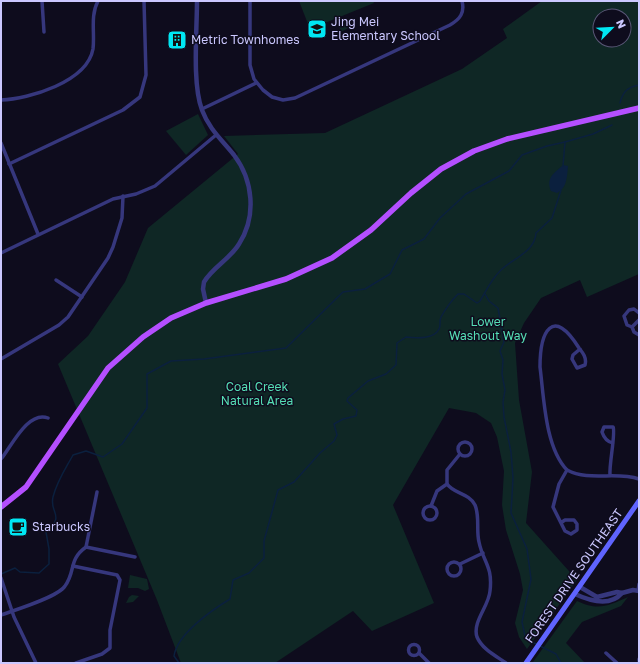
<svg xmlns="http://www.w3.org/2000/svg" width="640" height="664" viewBox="0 0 640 664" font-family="'Golos Text',sans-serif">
<rect width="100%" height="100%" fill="#0e0c1d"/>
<!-- green -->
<g fill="#0f2725" fill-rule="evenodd">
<path d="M299,1h74l1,2 -64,26z"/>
<path d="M542,1h97v273l-52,23 -7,-17 -39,18 -17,25 -9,20 4,57 13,72 -6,51 51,57 -50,69 -8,-12 -4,-14 8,-33 -3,-16 -14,-44 -4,-25 2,-34 -7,-34 -6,-14 -15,-10 -27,-5 -56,97 41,98 -62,28 -19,-20 -78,52h-94l-24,-63 -99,-236 30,-28 37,-54 23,-54 90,-74 -14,-18 101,-3 137,-64 45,-31 -4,-9zM600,16h24v24h-24z"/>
<path d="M350,21l2,5 -11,6 -2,-6z"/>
<path d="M198,114l10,21 -22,20 -20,-24z"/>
<path d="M130,575l17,4 2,10 -4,2 -7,-3h-10z"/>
<path d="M132,595l7,1 -6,6 -7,1 3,-6z"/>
<path d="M628,597l-7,9 -39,16 -16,21 19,20 -52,-1 44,-61c21,10 31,5 51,-4z"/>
</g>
<!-- water -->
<path fill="#0b203e" d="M563,165l5,1c-1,11 -1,22 -11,27l-6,-2c-5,-13 2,-17 12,-26z"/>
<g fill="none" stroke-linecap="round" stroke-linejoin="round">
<!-- stream -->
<g stroke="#0b203e" stroke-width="1.5">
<path d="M620,103c3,-12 8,-16 19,-18"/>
<path d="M563,166l2,-24 28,-8 19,-9"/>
<path d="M485,294l4,7 9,7 6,34 -4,9 3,9 -1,14 3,16 -2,12 1,15 7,35 2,26 -2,35 16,36 4,30 -9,43 3,14 5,6 7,2"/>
<path d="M1,574l14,-6 5,4 19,1 10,-9v-15l-3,-17c20,-17 3,-19 7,-35 4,-16 13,-29 20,-42l13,-4 17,6 19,-13 25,-36v-34l24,-13 33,-2 82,-11 57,-56 22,-3 25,-15 12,-24 22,-11 16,-21 26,-24 43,-23 13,-16 25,-9 18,-4"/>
<path d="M540,646l16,8 5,9"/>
<path d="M179,663l-5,-7c3,-22 38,-46 56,-57l3,-19 16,-7 15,-15v-17l14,-51 16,-8 26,-29 14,-12 3,-6 -3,-11 9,-5 13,-3 1,-6 -10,-9 1,-3 20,-17 18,-7 10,-9 1,-22 9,-6c9,1 28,3 33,-8 2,-3 0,-8 2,-12 5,-9 10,-16 17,-23h6l13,9 3,-2c6,-10 12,-23 21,-31 11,-11 34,-18 35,-37l16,-15 9,-28"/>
</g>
<!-- minor -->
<g stroke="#36377d" stroke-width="3.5">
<path d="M42,1l2,31"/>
<path d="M250,1v64l4,14 9,11 9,7 11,3 12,-2 155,-73c10,-6 15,-12 12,-24"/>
<path d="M1,100c28,-1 86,-18 92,-51 2,-16 -3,-33 5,-48"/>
<path d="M202,109l54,-26"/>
<path d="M1,143l37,91"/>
<path d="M9,164l114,-54 17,-13 6,-22 -2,-74"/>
<path d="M1,253l112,-54 23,-5 19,-8 61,-51"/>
<path d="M56,280l26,17"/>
<path d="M639,313l-5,-4 -5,1 -5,6 3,9 5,2 2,5 5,3"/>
<path d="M632,327l7,-7"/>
<path d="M1,359l58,-34 9,-8 40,-59 5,-11 9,-29 1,-22"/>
<circle cx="465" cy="449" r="7"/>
<path d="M1,459c10,-12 27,-49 47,-41"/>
<path d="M567,470c23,12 48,1 72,9"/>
<path d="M610,475c-1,-11 6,-43 3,-48h-9l-2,5c2,6 5,10 11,11"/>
<path d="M447,484c7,10 22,9 28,21 5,12 1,25 4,37 4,20 14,24 11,49 -1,15 -18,31 -13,46 5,12 19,19 29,26"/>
<circle cx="430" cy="513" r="7"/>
<path d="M431,506l6,-15 10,-7v-14l13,-16"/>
<path d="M562,522l3,-2h9l3,4v6l-6,4 -6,-3 -12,-24 6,-23 8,-14c-22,-23 -23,-72 -27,-103 0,-36 13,-61 39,-19 4,5 8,10 6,17l-8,3 -5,-9 1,-4 7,-6"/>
<path d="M86,547l11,-55"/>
<circle cx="454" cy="569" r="7"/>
<path d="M460,564l23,-11"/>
<path d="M73,566l44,9 3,5 -10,50v18l-8,6 -26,9"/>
<path d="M1,578l13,39 22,46"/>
<path d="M638,591l1,-7"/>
<path d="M1,615c14,-5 57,-18 64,-29 11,-15 3,-26 21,-39l49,10"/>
<circle cx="414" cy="650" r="5.5"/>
<path d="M419,653l10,10"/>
<path d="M606,653l11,10"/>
<path d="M639,659v2"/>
</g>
<!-- tertiary -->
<g stroke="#36377d" stroke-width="4.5">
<path d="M197,1c0,30 -5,83 5,109 7,19 20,30 32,45 19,25 23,61 5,89 -9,15 -26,23 -35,38l-1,7 3,14"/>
<path d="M622,593l11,-3 6,1"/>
<path d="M575,594c15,7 35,13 47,-1l-5,-1 -20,5 -17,-10"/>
</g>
<!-- secondary -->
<path stroke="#5f64ff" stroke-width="5" d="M526,663l113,-162"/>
<!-- primary -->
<path stroke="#b44fff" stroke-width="5.5" d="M1,507l25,-20 82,-119 35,-31 28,-19 35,-15 80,-24 46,-21 39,-28 40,-37 30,-24 33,-18 33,-12 132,-31"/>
</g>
<!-- icons -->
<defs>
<symbol id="school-square" viewBox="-11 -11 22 22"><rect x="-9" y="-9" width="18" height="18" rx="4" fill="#00e7f3" stroke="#0e0c1d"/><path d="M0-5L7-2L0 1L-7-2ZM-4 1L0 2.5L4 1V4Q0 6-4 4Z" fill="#111"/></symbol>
<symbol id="building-square" viewBox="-11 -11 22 22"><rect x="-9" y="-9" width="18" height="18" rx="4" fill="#00e7f3" stroke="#0e0c1d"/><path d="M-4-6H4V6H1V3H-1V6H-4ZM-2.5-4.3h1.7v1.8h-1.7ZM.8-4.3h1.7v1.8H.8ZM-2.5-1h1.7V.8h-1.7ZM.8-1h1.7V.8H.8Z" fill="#111"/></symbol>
<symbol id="cafe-square" viewBox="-11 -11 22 22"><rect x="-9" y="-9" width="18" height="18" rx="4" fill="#00e7f3" stroke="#0e0c1d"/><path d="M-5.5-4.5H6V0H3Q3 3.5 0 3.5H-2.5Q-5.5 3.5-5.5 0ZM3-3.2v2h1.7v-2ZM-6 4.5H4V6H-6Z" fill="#111"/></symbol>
</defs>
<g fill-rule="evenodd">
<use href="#school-square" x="306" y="18" width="22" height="22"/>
<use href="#building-square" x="166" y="29" width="22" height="22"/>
<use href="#cafe-square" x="7" y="516" width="22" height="22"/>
</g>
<g text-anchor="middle" stroke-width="3" stroke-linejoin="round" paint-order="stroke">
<!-- poi labels -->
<g font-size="12" fill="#cbc8ff" stroke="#0e0c1d" text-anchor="start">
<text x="331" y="26">Jing Mei<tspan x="331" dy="14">Elementary School</tspan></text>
<text x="191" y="44">Metric Townhomes</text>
<text x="32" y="531">Starbucks</text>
</g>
<!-- park labels -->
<g font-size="12" fill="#55deb5" stroke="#0e0c1d">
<text x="488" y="326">Lower<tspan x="488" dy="14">Washout Way</tspan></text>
<text x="257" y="391">Coal Creek<tspan x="257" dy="14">Natural Area</tspan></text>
</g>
<!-- street labels -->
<g font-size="12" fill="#cbc8ff" stroke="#0e0c1d">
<text transform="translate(574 576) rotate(-55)" y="4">FOREST DRIVE SOUTHEAST</text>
</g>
</g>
<!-- border -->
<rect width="640" height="664" fill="none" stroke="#cbc8ff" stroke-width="4"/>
<!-- north arrow -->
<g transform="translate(612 28) rotate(66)"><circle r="19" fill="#0e0c1d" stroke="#5a5777"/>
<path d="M0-3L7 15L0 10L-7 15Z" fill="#00e7f3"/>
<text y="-6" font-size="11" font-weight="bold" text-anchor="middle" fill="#cbc8ff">N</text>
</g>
</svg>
